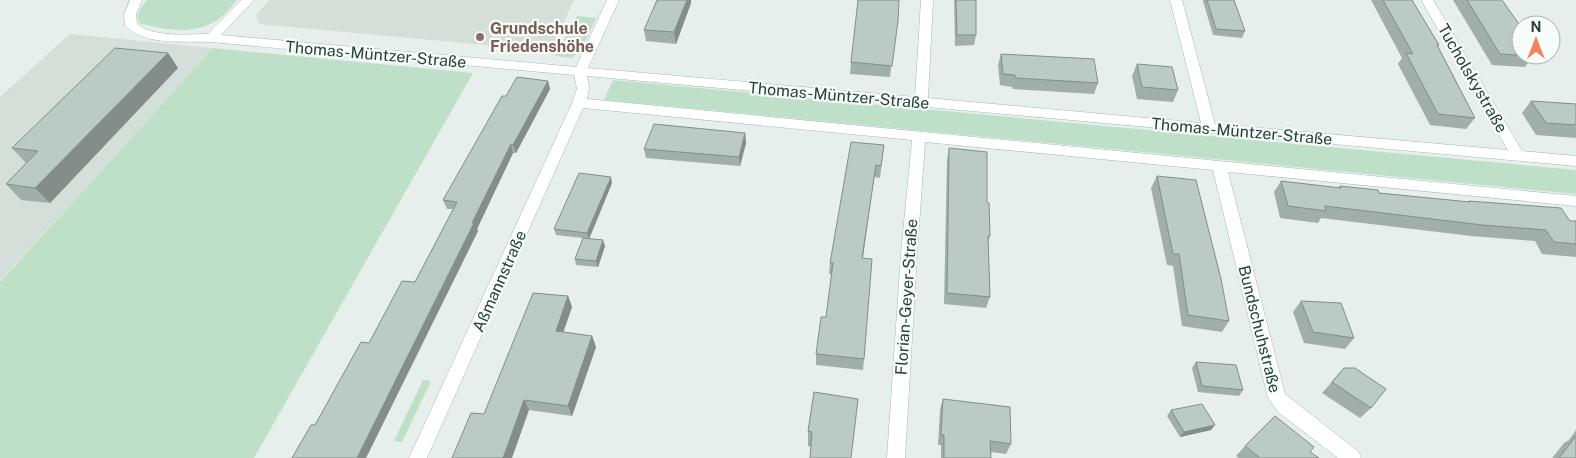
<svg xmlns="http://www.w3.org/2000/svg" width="1576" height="458" viewBox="0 0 1576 458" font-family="'Public Sans',sans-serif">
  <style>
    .built { fill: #d4dfda }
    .green { fill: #bfe0c8 }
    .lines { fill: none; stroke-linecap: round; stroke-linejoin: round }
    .street-casing { stroke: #a8b8b2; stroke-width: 1 }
    .street { fill: #fff; fill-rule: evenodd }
    .wall { fill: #a1aea9 }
    .shaded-wall { fill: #838d89 }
    .building { fill: #bbcac4; stroke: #838d89 }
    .education-dot { fill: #8d6e63; stroke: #f7fbf9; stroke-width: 2 }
    .labels { text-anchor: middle; stroke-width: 4.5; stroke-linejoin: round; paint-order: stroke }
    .education-label { font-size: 16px; font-weight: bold; fill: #785e54; stroke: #f7fbf9; text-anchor: start }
    .street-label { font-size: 16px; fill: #24423a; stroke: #f7fbf9 }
  </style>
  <rect width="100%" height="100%" fill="#e6efeb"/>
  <g class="built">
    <polygon points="269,0 574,0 550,51 259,24 256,15"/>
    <polygon points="70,34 213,48 0,281 0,97"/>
  </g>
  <g class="green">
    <path d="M147 0H237C229 10 220 20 208 25 188 34 159 29 139 23 136 13 140 8 147 0Z"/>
    <polygon points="577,16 596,18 583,47 572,58 555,56"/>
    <polygon points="213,48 473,73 254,458 0,458 0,282"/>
    <polygon points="613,80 1576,170 1576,194 604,100"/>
    <polygon points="423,380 431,381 402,442 394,441"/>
  </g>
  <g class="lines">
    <defs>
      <path id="street" d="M130 0H142L136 14 137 24C156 38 185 34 208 34L241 0H254L221 35 576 67 607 0H619L588 68 915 97 921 0H933L928 98 1201 123 1170 0H1182L1215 124 1508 150 1421 0H1433L1522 151 1576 156V166L587 76 589 88 587 99 1576 196V206L1228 172 1285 394 1359 452 1361 458H1338L1278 412 1268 398 1213 170 925 142 917 254 905 458H887L901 254 912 140 583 108 427 458H409L572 103 577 88 574 75 211 42C187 41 141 46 125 25L124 14Z"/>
    </defs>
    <use href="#street" class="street-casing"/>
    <use href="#street" class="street"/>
  </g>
  <g class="wall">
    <polygon points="899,0 890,77 850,74 851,62"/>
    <polygon points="954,0 976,0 976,35 974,45 955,46"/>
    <polygon points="1203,0 1234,0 1245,31 1242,38 1213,35 1203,1"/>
    <polygon points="1371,0 1412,0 1439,45 1438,46 1475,118 1466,129 1430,125 1398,64 1402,58"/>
    <polygon points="1453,0 1502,0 1521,27 1521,34 1519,36 1533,56 1525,67 1492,65"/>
    <polygon points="691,3 676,44 646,41 644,30"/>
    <polygon points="168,53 178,68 50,203 21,200 6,184 26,163 12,148"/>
    <polygon points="1001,54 1098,83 1094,94 1013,89 1012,87 1000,85 998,65"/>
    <polygon points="1137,64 1178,90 1173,102 1137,99 1132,76"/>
    <polygon points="548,81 550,89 516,153 513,153 477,229 478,231 366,458 292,458 369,343 415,282 453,209 447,209 443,200 506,96"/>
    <polygon points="1531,101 1576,104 1576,138 1536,135 1522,113"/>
    <polygon points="745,133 746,143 740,166 646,158 644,149"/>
    <polygon points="884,145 880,178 874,177 863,258 864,359 863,370 816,365 816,354 826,317 832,274 829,274 830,263"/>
    <polygon points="949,148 987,202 990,236 988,244 990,297 986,308 944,304 947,160"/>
    <polygon points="1157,176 1229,321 1222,332 1182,326 1173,266 1167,265 1151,188"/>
    <polygon points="1281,181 1338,188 1340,186 1379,193 1467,202 1469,201 1570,221 1576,221 1576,257 1542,254 1535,241 1471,236 1321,218 1318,223 1280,218 1274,192"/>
    <polygon points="612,183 589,239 605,246 598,267 576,265 575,259 583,238 556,235 554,229"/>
    <polygon points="568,296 572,307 563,332 592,336 596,347 572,416 529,410 484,414"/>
    <polygon points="1301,301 1354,338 1345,349 1304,343 1293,312"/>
    <polygon points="1196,362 1243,390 1239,396 1198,392 1192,368"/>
    <polygon points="1344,368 1371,408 1360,418 1322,393"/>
    <polygon points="814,392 851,458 808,446 808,431"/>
    <polygon points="943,399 1011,444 1006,454 991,452 991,458 941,458 941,445 938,445 940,409"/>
    <polygon points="1171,410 1211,430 1180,437 1167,416"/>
    <polygon points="1576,430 1576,458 1552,458 1564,443 1569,440"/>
    <polygon points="1245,446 1319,458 1239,458 1236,456"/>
  </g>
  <g class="shaded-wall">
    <polygon points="687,0 691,0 691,3 676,44 674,32"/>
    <polygon points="168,53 178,68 50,203 35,188"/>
    <polygon points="548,81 550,89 516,153 513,145"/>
    <polygon points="745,133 746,143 740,166 739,157"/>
    <polygon points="511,144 513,153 477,229 478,231 366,458 357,458"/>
    <polygon points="876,165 874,177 861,269 862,258"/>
    <polygon points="611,177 612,183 589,239 587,233"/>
    <polygon points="603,240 605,246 598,267 596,261"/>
    <polygon points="568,296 572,307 560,342 556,331"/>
    <polygon points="592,336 596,347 572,416 568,406"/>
    <polygon points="524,400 529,410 512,458 503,458"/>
    <polygon points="1215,425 1211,430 1180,437 1184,432"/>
  </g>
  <g class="building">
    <polygon points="657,0 687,0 674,32 644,30"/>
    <polygon points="858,0 899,0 898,21 892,66 851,62"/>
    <polygon points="956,0 976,0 976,35 957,35"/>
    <polygon points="1207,0 1234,0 1245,31 1216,29"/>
    <polygon points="1383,0 1412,0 1439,45 1437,45 1475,118 1438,114 1406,53 1413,54"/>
    <polygon points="1467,0 1502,0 1521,27 1521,31 1515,30 1521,39 1521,55 1533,55 1533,56 1500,54"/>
    <polygon points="115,48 168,53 35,188 6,184 38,151 12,148"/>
    <polygon points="1001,54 1094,59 1098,83 1016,78 1015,75 1003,74"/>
    <polygon points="1137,64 1172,67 1178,90 1142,87"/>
    <polygon points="517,77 548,81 513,145 511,144 472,223 474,223 357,458 292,458 311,425 315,425 361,342 369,343 402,281 415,282 457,202 443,200 502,96 506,96"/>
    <polygon points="1531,101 1576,104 1576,125 1546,123"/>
    <polygon points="654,124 745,133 739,157 644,149"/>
    <polygon points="851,142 884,145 881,166 876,165 862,258 872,259 864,359 816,354 821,317 826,317 833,263 830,263"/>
    <polygon points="949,148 987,152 987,202 989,203 990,236 988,236 990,297 947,293"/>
    <polygon points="579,173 611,177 587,233 554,229"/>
    <polygon points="1157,176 1196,180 1221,279 1229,321 1188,315 1179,254 1173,254"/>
    <polygon points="1281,181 1341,188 1340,186 1378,190 1379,193 1470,202 1469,201 1561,208 1570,221 1576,221 1576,244 1554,242 1546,230 1482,225 1325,206 1326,211 1288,206"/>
    <polygon points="583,238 603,240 596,261 575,259"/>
    <polygon points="533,293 568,296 556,331 592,336 568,406 524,400 503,458 452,458 471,413 484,414"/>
    <polygon points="1301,301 1341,303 1354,338 1313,332"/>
    <polygon points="1196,362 1236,365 1243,390 1202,386"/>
    <polygon points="1344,368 1355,368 1386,389 1371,408 1332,382"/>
    <polygon points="814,392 858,399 851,458 810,458 812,432 808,431"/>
    <polygon points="943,399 1010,407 1011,444 990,441 991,458 944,458 944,435 941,435"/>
    <polygon points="1202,404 1215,425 1184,432 1171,410"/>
    <polygon points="1275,416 1314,447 1310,452 1319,458 1260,458 1245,446"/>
    <polygon points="1576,436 1576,458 1559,458"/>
  </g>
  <circle class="education-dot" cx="480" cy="37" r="5"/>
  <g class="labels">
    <g class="education-label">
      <text x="490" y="34">Grundschule<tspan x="490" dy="18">Friedenshöhe</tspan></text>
    </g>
    <g class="street-label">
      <text transform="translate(376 54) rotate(5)" y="6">Thomas-Müntzer-Straße</text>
      <text transform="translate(1473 78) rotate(60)" y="6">Tucholskystraße</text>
      <text transform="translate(839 95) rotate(5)" y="6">Thomas-Müntzer-Straße</text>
      <text transform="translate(1242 131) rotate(5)" y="6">Thomas-Müntzer-Straße</text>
      <text transform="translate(499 281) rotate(-66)" y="6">Aßmannstraße</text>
      <text transform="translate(906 297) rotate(-86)" y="6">Florian-Geyer-Straße</text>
      <text transform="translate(1260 329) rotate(76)" y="6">Bundschuhstraße</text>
    </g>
  </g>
  <g transform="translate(1536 40)"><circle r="24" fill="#f7fbf9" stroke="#a3b1ad"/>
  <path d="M0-4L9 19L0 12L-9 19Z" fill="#f4845f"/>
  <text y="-8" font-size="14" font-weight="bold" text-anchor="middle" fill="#24423a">N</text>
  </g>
</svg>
